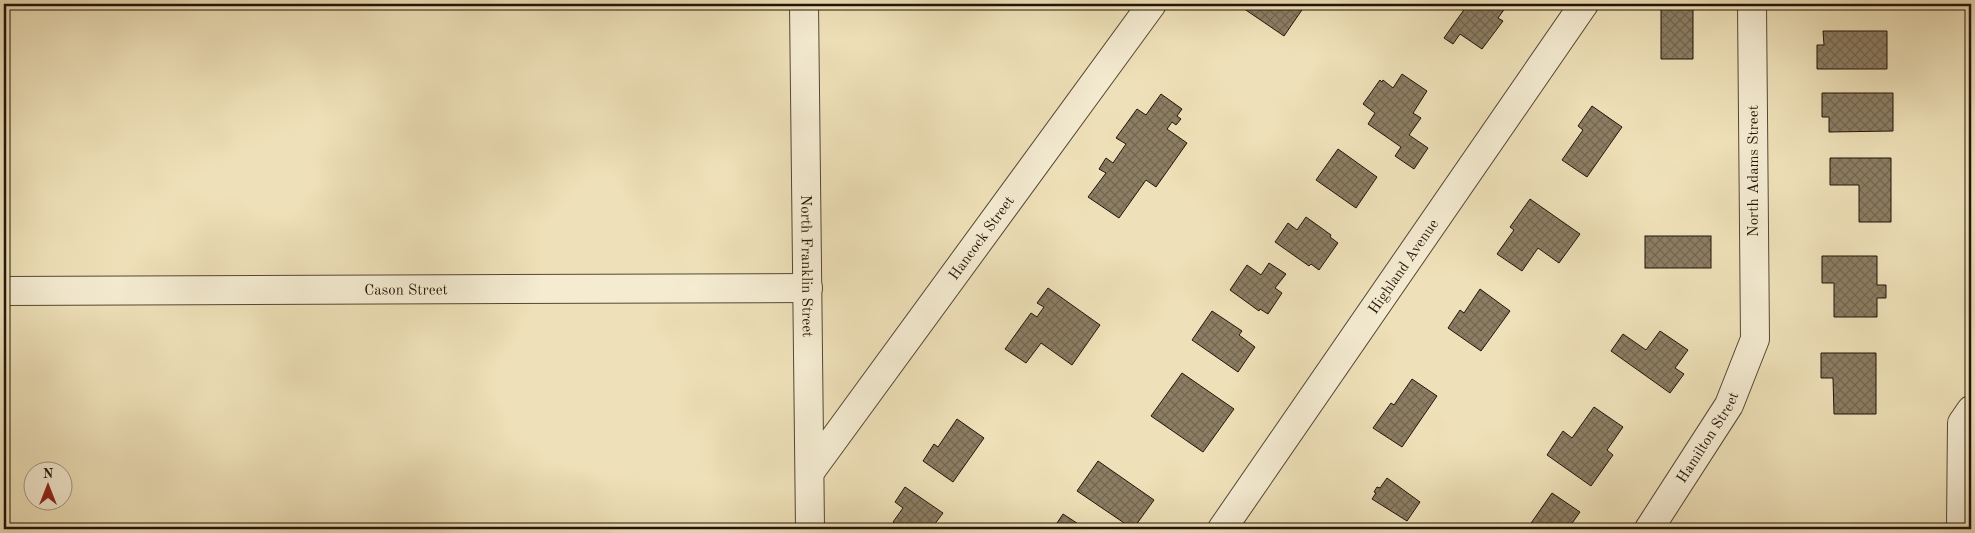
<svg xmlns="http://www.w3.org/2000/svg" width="1975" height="533" viewBox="0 0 1975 533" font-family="'Old Standard TT',serif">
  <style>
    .building { fill: url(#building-cross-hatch); stroke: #221408 }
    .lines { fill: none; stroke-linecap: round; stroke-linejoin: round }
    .minor-casing { stroke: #554734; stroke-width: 30 }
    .minor { stroke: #f4ebd1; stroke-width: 28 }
    .labels { text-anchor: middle; stroke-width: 5; stroke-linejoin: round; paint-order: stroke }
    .street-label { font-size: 15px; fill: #221408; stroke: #f4ebd1 }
  </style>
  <defs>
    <pattern id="building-cross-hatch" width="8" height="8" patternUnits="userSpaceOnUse" patternTransform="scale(1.25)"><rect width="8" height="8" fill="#8c7e64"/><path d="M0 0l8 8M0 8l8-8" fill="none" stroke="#726650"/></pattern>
  </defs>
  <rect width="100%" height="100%" fill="#eee0b8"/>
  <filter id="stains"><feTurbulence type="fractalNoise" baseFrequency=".004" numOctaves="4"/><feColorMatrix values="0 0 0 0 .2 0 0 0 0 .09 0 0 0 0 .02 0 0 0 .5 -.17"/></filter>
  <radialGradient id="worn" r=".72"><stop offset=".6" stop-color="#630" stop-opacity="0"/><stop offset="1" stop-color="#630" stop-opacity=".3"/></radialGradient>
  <g class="building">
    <polygon points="1237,4 1306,4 1284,36"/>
    <polygon points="1468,4 1508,4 1498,18 1503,21 1482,49 1460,34 1453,44 1444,38"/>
    <polygon points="1658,4 1693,4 1693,59 1661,59 1661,5"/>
    <rect x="1815" y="4" width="70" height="1"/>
    <polygon points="1971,23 1971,58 1966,24"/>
    <polygon points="1823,31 1887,31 1887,69 1817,69 1817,45 1824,45"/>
    <polygon points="1402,74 1427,91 1413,113 1421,118 1409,135 1428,148 1414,169 1395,156 1401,147 1368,124 1375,113 1363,104 1380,80 1382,82 1383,80 1393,88"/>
    <polygon points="1822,93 1893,93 1893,131 1829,132 1829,117 1822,117"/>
    <polygon points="1161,94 1182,109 1177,116 1181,119 1176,125 1172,122 1167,129 1187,143 1156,187 1146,180 1119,218 1088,197 1106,173 1099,169 1106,158 1113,163 1126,144 1116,138 1137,109 1146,115"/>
    <polygon points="1592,106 1622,127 1587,177 1562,160 1583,130 1578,126"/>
    <polygon points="1338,149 1377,177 1356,208 1316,180"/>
    <polygon points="1830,158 1891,158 1891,222 1859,222 1859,185 1830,185"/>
    <polygon points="1530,199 1580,234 1559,263 1538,248 1522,271 1497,254 1514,230 1510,227"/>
    <polygon points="1306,217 1331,235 1330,237 1338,243 1319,270 1311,264 1309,266 1275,242 1288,223 1297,230"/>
    <rect x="1645" y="236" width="66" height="32"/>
    <polygon points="1822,256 1877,256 1877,285 1886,285 1886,298 1877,298 1877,317 1834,317 1834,283 1822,283"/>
    <polygon points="1269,263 1286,274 1275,288 1282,293 1268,314 1260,309 1259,311 1230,290 1247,265 1261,275"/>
    <polygon points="1048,288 1100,325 1072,365 1041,343 1026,363 1005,349 1031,313 1037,317 1044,307 1037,303"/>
    <polygon points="1480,289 1510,311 1481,351 1448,328 1460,310 1464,313"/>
    <polygon points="1212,311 1242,331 1239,335 1255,347 1238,372 1192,340"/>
    <polygon points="1660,331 1688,350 1675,368 1684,374 1670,393 1611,351 1623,334 1646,350"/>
    <polygon points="1821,353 1876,353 1876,414 1834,414 1833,378 1821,378"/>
    <polygon points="1182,373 1234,409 1203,452 1151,416"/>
    <polygon points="1412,379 1437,396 1402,447 1373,428 1391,403 1394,405"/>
    <polygon points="1594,407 1623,427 1607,450 1613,455 1591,486 1547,455 1563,431 1572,438"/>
    <polygon points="957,419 984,438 953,482 923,461 934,444 938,447"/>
    <polygon points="1098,461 1154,500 1133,529 1077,491"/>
    <polygon points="1387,478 1420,502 1407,521 1372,499 1376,493 1374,492 1377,487 1380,488"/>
    <polygon points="905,487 943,513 931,529 903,529 893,522 903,508 895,502"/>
    <polygon points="1552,493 1580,512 1568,529 1527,529"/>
    <polygon points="1063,514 1086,529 1053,529"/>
    <polygon points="1314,523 1323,529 1309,529"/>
  </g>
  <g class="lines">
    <defs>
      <g id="minor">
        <path id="s1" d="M804 4 810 529"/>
        <path id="s2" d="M4 291 808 288"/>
        <path id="s3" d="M810 472 1152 4"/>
        <path id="s4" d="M1222 529 1584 4"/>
        <path id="s5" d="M1649 529 1729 405 1755 339 1752 4"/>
        <polyline points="1961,529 1962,423 1971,410"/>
      </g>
    </defs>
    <use href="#minor" class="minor-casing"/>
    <use href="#minor" class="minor"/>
  </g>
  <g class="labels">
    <g class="street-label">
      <text transform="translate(1753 171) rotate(-90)" y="5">North Adams Street</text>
      <text dy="5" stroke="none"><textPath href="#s3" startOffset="290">Hancock Street</textPath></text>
      <text dy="5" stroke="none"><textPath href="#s1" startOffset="262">North Franklin Street</textPath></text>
      <text dy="5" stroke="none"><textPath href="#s4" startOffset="319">Highland Avenue</textPath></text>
      <text dy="5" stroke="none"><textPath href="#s2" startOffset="402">Cason Street</textPath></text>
      <text dy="5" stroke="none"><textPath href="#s5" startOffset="109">Hamilton Street</textPath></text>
    </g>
  </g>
  <rect width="1975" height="533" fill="none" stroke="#eee0b8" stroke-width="20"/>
  <rect x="5" y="5" width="1965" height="523" fill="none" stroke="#221408" stroke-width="2.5"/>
  <rect x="10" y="10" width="1955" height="513" fill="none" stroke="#221408"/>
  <g transform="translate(48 486)"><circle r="24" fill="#f4ebd1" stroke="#a09581"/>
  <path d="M0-4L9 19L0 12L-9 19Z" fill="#8f2418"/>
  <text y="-8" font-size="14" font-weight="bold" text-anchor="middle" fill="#221408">N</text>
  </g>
  <rect width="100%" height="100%" filter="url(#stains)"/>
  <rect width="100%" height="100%" fill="url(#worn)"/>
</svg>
